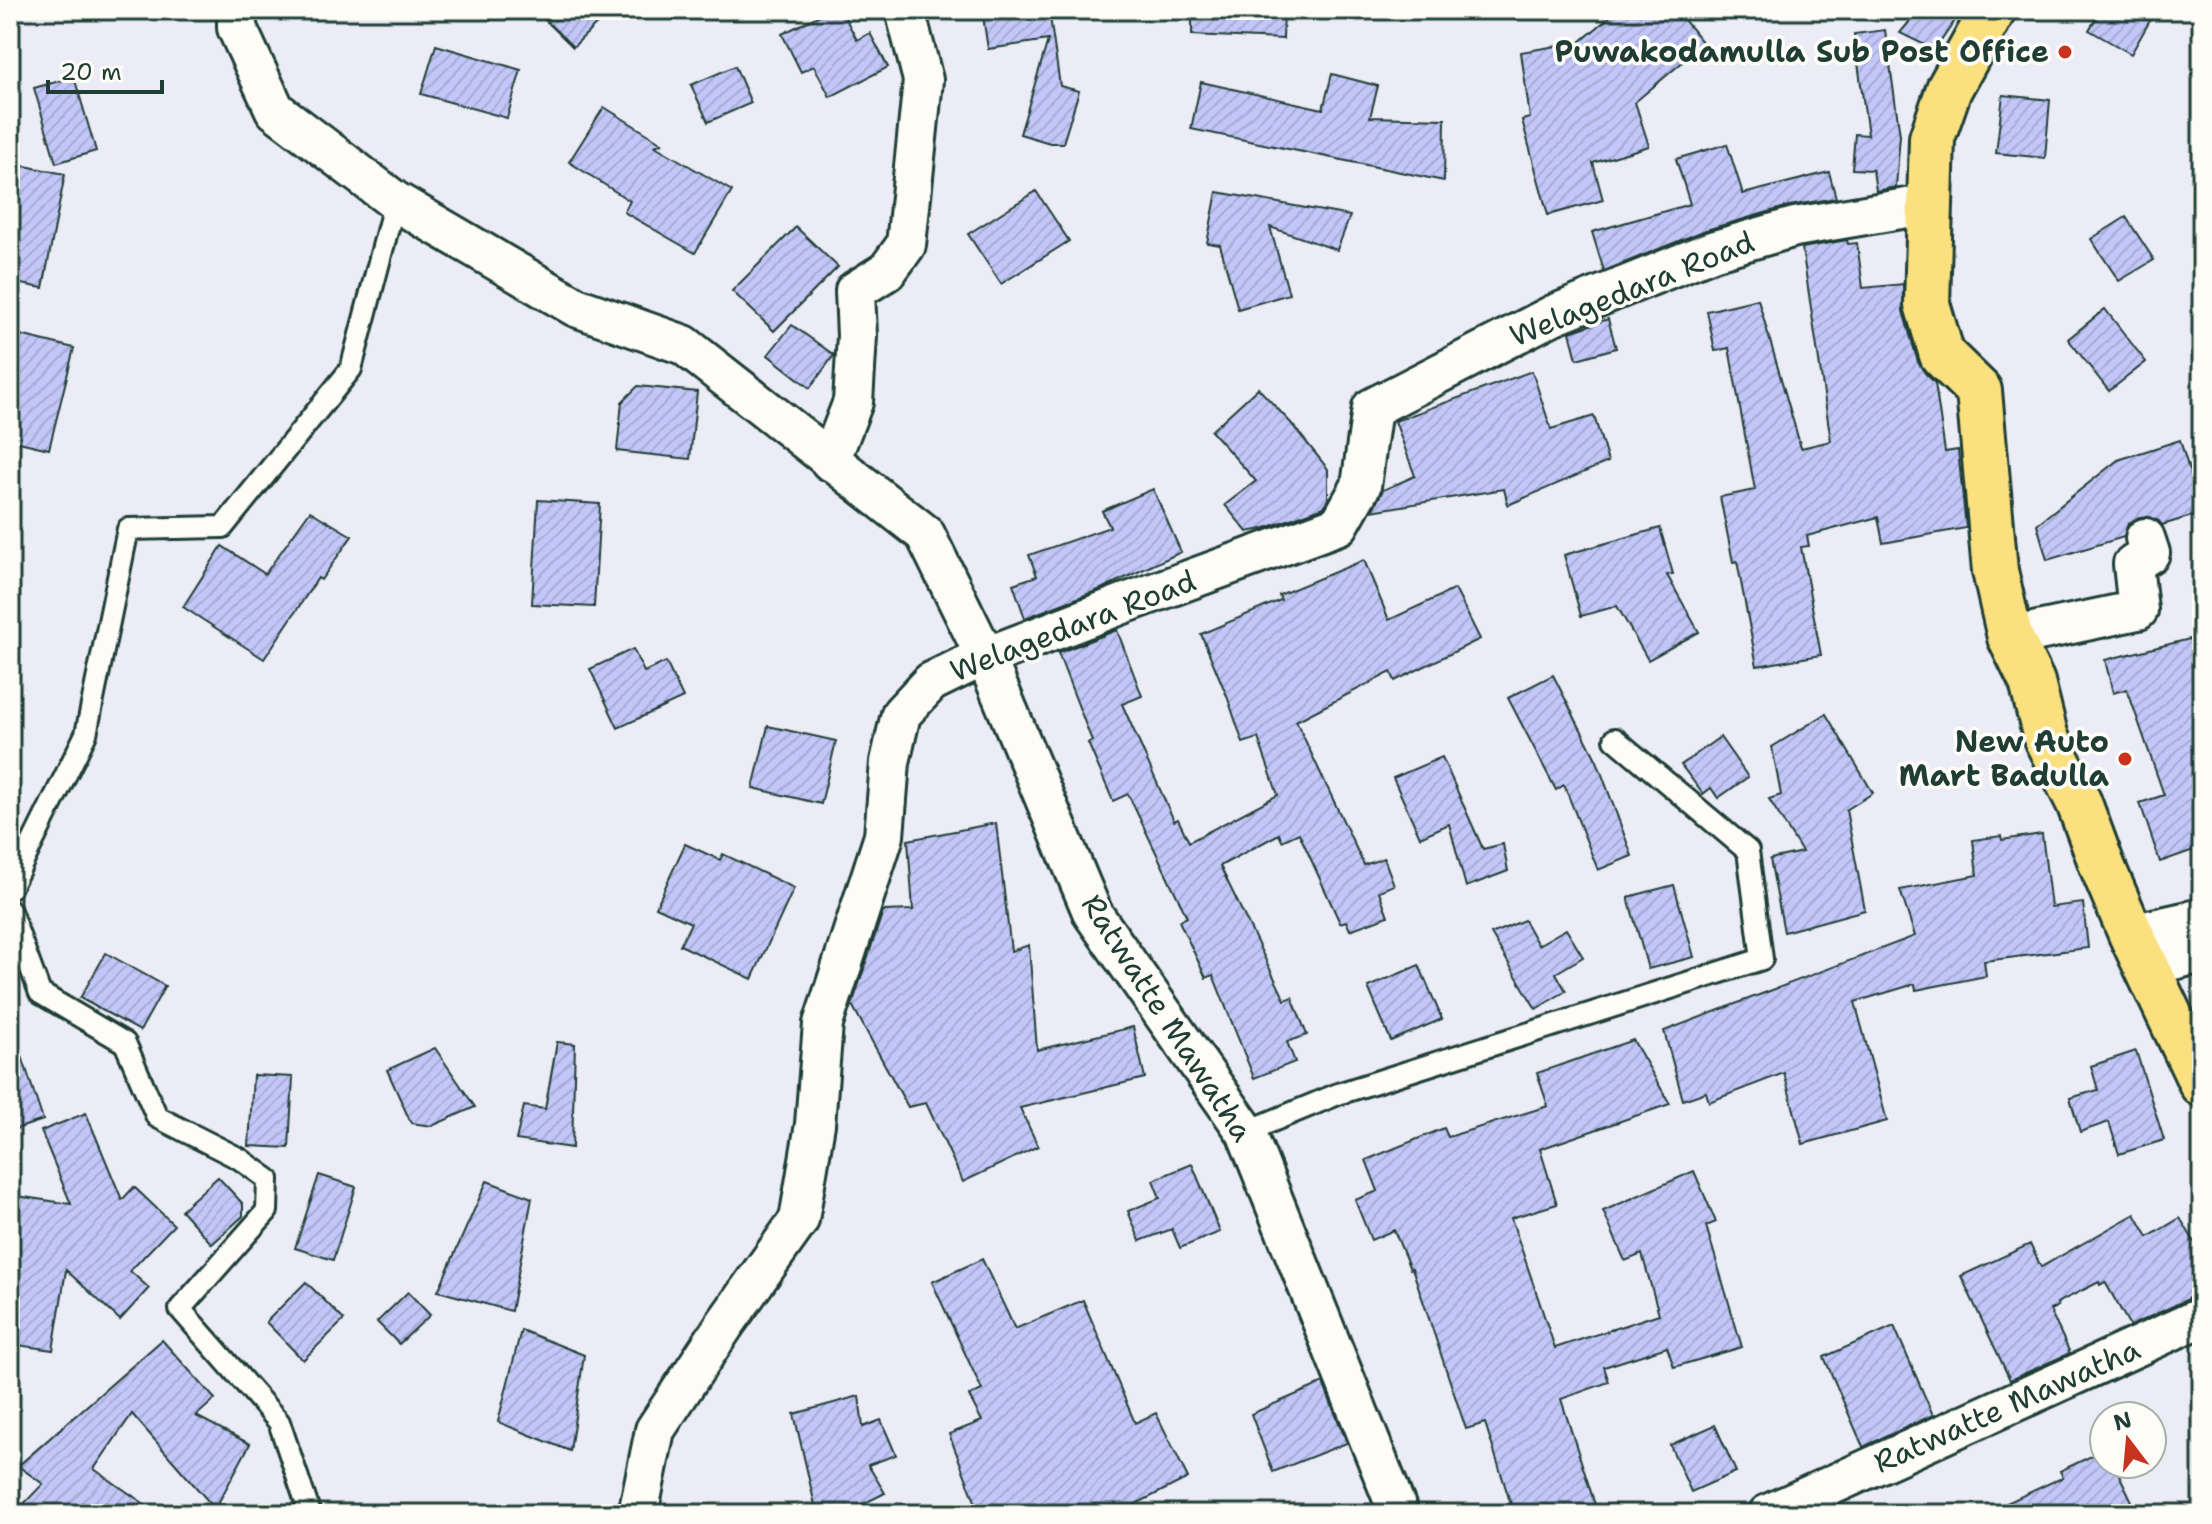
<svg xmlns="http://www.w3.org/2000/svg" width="2212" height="1524" viewBox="0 0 2212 1524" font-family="'Shantell Sans',sans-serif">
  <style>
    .building { fill: url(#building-hatch); stroke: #1f3d34; stroke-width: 2 }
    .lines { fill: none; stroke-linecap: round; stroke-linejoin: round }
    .service-casing { stroke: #1f3d34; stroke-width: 26 }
    .minor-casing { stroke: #1f3d34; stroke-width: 44 }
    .primary-casing { stroke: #1f3d34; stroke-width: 50 }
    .service { stroke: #fdfcf7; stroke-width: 20 }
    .minor { stroke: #fdfcf7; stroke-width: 38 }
    .primary { stroke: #fbe080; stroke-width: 44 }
    .poi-dot { fill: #c8321e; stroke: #fdfcf7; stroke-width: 3 }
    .labels { text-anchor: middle; stroke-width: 7; stroke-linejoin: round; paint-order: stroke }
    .poi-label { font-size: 30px; font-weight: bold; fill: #1f3d34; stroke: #fdfcf7; text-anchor: end }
    .street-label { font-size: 30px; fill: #1f3d34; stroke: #fdfcf7 }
  </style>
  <defs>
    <pattern id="building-hatch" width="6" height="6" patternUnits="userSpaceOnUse" patternTransform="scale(2)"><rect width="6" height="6" fill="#c3c6f8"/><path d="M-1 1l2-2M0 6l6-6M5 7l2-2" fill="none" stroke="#a7abd5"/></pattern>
  </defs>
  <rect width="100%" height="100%" fill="#ececf7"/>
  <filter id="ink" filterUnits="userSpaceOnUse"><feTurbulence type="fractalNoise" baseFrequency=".0125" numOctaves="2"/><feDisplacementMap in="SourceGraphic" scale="16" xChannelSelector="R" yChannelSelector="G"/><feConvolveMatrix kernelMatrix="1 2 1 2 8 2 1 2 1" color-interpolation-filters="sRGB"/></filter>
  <g filter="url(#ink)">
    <g class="building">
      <polygon points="535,10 611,10 573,47"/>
      <polygon points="830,10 841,10 857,40 870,33 888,67 830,97 814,66 801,72 782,34"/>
      <polygon points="982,10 1049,10 1060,86 1079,91 1063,143 1050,143 1020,134 1048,40 988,49"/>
      <polygon points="1192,10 1284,10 1283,39 1192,35"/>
      <polygon points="1618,10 1676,10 1704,44 1635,102 1649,146 1593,163 1603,200 1548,215 1522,120 1530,118 1521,52 1580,42"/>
      <polygon points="1919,10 1962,10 1935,50 1900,33"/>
      <polygon points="2101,10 2156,10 2131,54 2089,30"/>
      <polygon points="1885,30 1900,135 1896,187 1876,191 1873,170 1852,169 1855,134 1868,135 1854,34"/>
      <polygon points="436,45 521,70 507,118 421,94"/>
      <polygon points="735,66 751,103 708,122 691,85"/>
      <polygon points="1332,74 1378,86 1370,117 1445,119 1444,181 1191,129 1201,82 1323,109"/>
      <polygon points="74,77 96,151 56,163 34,88"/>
      <polygon points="2003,95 2050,100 2045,158 1996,153"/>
      <polygon points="604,107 662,143 655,146 732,191 695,253 624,212 630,201 569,162"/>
      <polygon points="1727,144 1743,194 1829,172 1836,198 1789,206 1706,230 1604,271 1592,232 1690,204 1676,159"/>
      <polygon points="10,163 65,174 43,288 10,282"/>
      <polygon points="1036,191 1069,241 1001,284 968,234"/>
      <polygon points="1217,192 1262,200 1350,216 1337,250 1270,227 1289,294 1238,309 1220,245 1207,243"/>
      <polygon points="2126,217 2154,260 2119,281 2091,239"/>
      <polygon points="796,227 838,267 774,331 732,291"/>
      <polygon points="1847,240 1848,244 1857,243 1863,288 1903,284 1903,311 1918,362 1925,373 1935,383 1945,452 1958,450 1966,528 1883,543 1878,517 1807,536 1809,546 1801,547 1821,655 1757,666 1737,561 1733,562 1720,497 1755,490 1729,348 1715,351 1707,311 1758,299 1801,448 1831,441 1802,248"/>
      <polygon points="2105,309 2146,362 2109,391 2068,339"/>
      <polygon points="1608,319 1616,348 1577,359 1570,332"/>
      <polygon points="792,325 834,355 810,388 768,355"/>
      <polygon points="16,334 74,348 49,449 10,440 10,360"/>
      <polygon points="1532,371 1551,429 1594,416 1608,462 1508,505 1504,489 1372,511 1383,490 1415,476 1395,421"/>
      <polygon points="638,386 697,392 690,459 617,451 622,402"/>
      <polygon points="1258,388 1291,423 1328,469 1328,499 1324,507 1263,529 1247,532 1225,505 1256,481 1211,431"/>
      <polygon points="2180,440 2202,513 2162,525 2159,521 2150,517 2139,517 2128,524 2124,537 2047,560 2037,524 2118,460"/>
      <polygon points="1153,489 1181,552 1101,589 1025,618 1013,584 1037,576 1029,555 1110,527 1102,511"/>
      <polygon points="538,500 600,504 594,607 532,604"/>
      <polygon points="310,511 352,536 321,580 318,578 264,659 183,607 222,546 265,574"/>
      <polygon points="1660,528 1673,574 1667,575 1699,632 1648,660 1617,606 1581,616 1564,555"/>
      <polygon points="1364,560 1389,620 1455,589 1480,639 1395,681 1391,672 1296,721 1364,865 1384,858 1394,885 1379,891 1388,916 1350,930 1346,921 1340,923 1299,833 1282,841 1279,834 1220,866 1285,1000 1292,997 1307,1035 1287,1042 1295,1062 1254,1078 1213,975 1206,978 1179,921 1187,917 1128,794 1113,801 1088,743 1092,741 1058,653 1117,630 1142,696 1122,704 1174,821 1178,819 1189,842 1278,795 1258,738 1243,743 1227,696 1201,634 1281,600 1279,595"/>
      <polygon points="2202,636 2202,847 2160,862 2140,803 2164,795 2127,689 2113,693 2105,660"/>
      <polygon points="633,649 644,672 666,662 683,698 618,728 590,669"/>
      <polygon points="1553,675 1597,761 1632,856 1598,870 1564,785 1556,790 1508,698"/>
      <polygon points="1826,714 1873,793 1846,810 1865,910 1784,932 1770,859 1802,852 1769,799 1781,795 1772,747"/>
      <polygon points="768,726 836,741 821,804 753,788"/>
      <polygon points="1720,737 1748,777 1718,798 1711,788 1703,794 1681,765"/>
      <polygon points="1442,757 1483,849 1503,844 1508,871 1466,887 1449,824 1420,837 1393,778"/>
      <polygon points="996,823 1011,951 1029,945 1037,1050 1133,1027 1145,1078 1020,1108 1038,1146 963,1182 926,1103 908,1107 852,1005 883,911 913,910 908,840"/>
      <polygon points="2042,834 2051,907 2083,903 2088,948 1984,961 1986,976 1916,990 1915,984 1855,1002 1887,1121 1803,1144 1784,1073 1709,1102 1706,1092 1683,1100 1664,1031 1915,936 1900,890 1977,875 1973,840 2001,836 2002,840"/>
      <polygon points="685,844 720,860 723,854 794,888 752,979 680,945 691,923 656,907"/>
      <polygon points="1674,885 1694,957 1648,969 1628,897"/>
      <polygon points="1524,920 1538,945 1566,929 1583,957 1556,973 1566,991 1536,1009 1491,934"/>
      <polygon points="106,953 165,986 140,1031 80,998"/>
      <polygon points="1419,965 1442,1019 1391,1041 1368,987"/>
      <polygon points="16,1038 43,1120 10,1131 10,1039"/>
      <polygon points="1633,1040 1670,1104 1540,1149 1557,1204 1511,1218 1555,1348 1659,1314 1642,1254 1625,1261 1603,1211 1694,1171 1716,1222 1706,1226 1742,1347 1674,1367 1667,1347 1604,1367 1609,1382 1561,1399 1598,1514 1514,1514 1485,1423 1466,1429 1412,1268 1410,1269 1394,1230 1371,1240 1355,1200 1378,1191 1366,1160 1444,1128 1448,1137 1548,1106 1537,1073"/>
      <polygon points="557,1042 575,1044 572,1148 516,1140 524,1106 545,1109"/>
      <polygon points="435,1048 475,1107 432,1126 411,1123 387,1070"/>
      <polygon points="2136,1051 2164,1140 2119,1154 2109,1122 2080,1132 2070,1098 2098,1090 2091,1066"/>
      <polygon points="253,1075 293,1077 289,1148 249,1146"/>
      <polygon points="86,1113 122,1200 134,1187 174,1225 130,1271 149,1288 120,1320 66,1270 53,1350 10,1344 10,1195 71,1204 41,1131"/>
      <polygon points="1192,1164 1220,1232 1180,1248 1172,1229 1140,1241 1128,1211 1160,1198 1153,1180"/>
      <polygon points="319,1175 356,1187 333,1260 295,1248"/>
      <polygon points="218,1177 243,1204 243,1216 212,1244 181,1210"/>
      <polygon points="487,1181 532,1198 511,1311 438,1291"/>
      <polygon points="2135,1214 2148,1237 2180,1218 2202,1254 2202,1289 2184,1301 2130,1326 2105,1282 2100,1285 2099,1282 2057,1303 2058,1306 2050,1310 2070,1353 2010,1380 1961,1276 2030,1244 2041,1267"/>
      <polygon points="982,1259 1015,1329 1083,1300 1135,1423 1156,1413 1188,1478 1116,1514 980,1514 949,1434 982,1421 969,1396 982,1390 932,1282"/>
      <polygon points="306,1282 344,1320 303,1360 266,1322"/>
      <polygon points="408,1292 430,1315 399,1344 377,1322"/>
      <polygon points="1894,1326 1933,1415 1863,1447 1824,1357"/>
      <polygon points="521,1330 584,1355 570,1451 498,1422"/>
      <polygon points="162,1340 215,1399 196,1416 250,1444 215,1509 132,1414 94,1469 159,1514 14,1514 43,1484 18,1466"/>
      <polygon points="1323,1383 1347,1443 1273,1472 1251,1414"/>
      <polygon points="859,1396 863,1427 881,1420 896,1455 868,1465 885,1493 843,1514 817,1514 794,1414"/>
      <polygon points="1715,1425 1736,1472 1691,1492 1670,1445"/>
      <polygon points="2104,1450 2104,1464 2114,1464 2138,1514 1983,1514 2063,1477 2060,1471"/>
    </g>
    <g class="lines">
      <defs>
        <g id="service">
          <polyline points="10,888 86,734 128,529 223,527 351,369 395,201"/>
          <polyline points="10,911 40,993 125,1043 157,1117 240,1159 268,1179 267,1211 180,1309 279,1422 310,1514"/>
          <polyline points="1246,1132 1338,1094 1762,959 1748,851 1615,739"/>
        </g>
        <g id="minor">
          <polyline points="237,10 237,28 275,110 395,201 576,307 684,345 925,534 986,658 1093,914 1246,1132 1399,1514"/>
          <polyline points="830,461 853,402 857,336 855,291 887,271 906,245 923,80 905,10"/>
          <polyline points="2010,637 2138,610 2133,564 2150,553 2145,538"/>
          <polyline points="2131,934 2202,918"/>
          <polyline points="2148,966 2202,953"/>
          <polyline points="638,1514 655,1430 725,1324 799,1220 815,1124 823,1024 884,836 890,762 901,714 931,682 970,663 1123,604 1339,525 1361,486 1372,408 1553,315 1712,251 1795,227 1930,204"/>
          <polyline points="1768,1514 2202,1317"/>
        </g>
        <polyline id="primary" points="1993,10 1949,89 1932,138 1927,304 1942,355 1979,391 1995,571 2010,637 2032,682 2046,738 2079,803 2103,868 2131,934 2202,1084"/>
      </defs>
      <use href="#service" class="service-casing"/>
      <use href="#minor" class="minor-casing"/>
      <use href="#primary" class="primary-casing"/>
      <use href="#service" class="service"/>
      <use href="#minor" class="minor"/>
      <use href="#primary" class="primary"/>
    </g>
  </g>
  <g class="poi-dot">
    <circle cx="2065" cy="52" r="8"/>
    <circle cx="2125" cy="759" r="8"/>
  </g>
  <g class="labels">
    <g class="poi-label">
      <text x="2049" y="62">Puwakodamulla Sub Post Office</text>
      <text x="2109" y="752">New Auto<tspan x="2109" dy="34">Mart Badulla</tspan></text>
    </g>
    <g class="street-label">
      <text transform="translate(1632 289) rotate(-22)" y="10">Welagedara Road</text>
      <text transform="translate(1073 626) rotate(-21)" y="10">Welagedara Road</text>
      <text transform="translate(1167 1018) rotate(57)" y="10">Ratwatte Mawatha</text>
      <text transform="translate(2007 1406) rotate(-24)" y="10">Ratwatte Mawatha</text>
    </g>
  </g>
  <rect width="2212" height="1524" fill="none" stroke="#fdfcf7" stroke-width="40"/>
  <rect x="20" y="20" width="2172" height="1484" fill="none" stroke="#1f3d34" stroke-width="3" filter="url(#ink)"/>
  <g transform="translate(2128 1440) rotate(344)"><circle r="38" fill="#fdfcf7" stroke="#a4b0a9" stroke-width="2"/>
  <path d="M0-6L14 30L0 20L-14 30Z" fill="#c8321e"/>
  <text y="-12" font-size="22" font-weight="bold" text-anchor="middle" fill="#1f3d34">N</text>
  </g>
  <path d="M48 80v12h114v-12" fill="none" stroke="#1f3d34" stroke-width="4"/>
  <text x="60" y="80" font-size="24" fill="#1f3d34" stroke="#fdfcf7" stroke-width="6" paint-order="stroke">20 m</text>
</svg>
